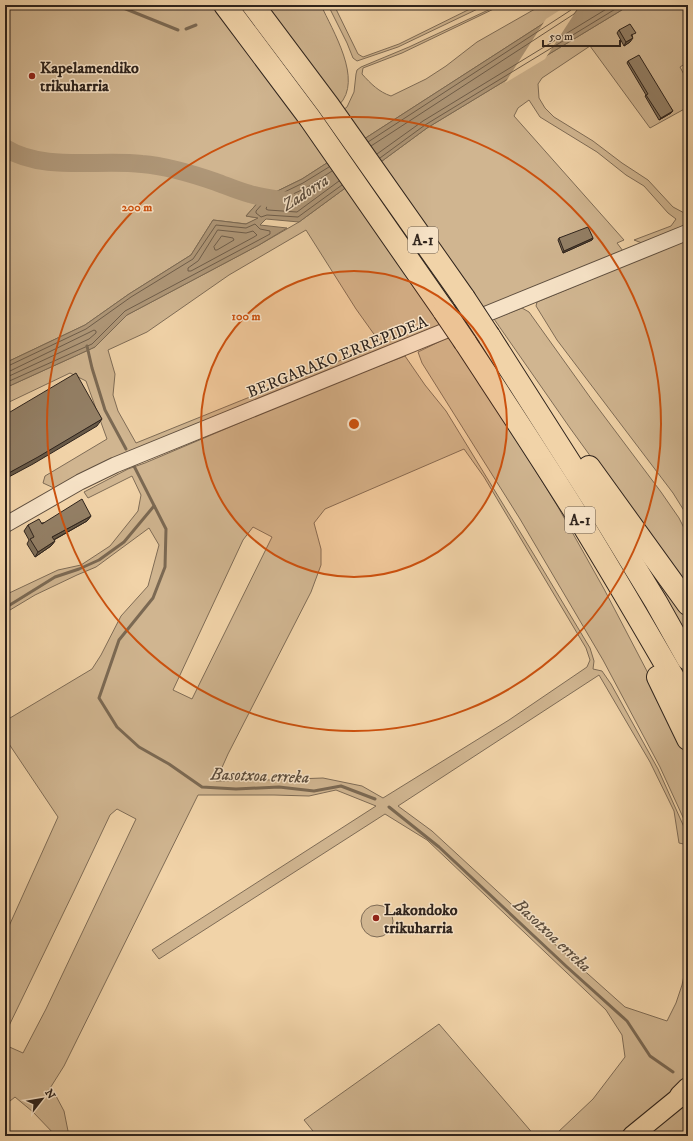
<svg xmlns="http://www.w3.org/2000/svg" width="693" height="1141" viewBox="0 0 693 1141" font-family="'IM FELL DW Pica',serif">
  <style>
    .green { fill: #d0b590; stroke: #7f6c56; fill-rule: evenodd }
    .water { fill: #af9778; stroke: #7b6953 }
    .pier { fill: #f1d3a8 }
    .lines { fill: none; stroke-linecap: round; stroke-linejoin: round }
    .shore { stroke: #6e5d4a; stroke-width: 1 }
    .stream { stroke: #7b6953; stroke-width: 3 }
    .river { stroke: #af9778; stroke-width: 18 }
    .minor-casing { stroke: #5f4f3f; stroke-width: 17 }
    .major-casing { stroke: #2e231c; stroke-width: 21 }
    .highway-casing { stroke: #2e231c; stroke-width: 24 }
    .minor { stroke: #f6e2c6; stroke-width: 15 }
    .major { stroke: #f1d3a8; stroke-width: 19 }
    .highway { stroke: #f1d3a8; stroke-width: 22 }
    .highway-bridge-casing { stroke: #2e231c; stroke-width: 24; stroke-linecap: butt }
    .highway-bridge { stroke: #f1d3a8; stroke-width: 22 }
    .wall { fill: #7e6d57; stroke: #2e231c }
    .shaded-wall { fill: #675947; stroke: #2e231c }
    .building { fill: #937f65; stroke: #2e231c }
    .ring { fill: none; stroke: #cc510e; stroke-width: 2 }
    .poi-dot { fill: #8f2418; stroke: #f6e2c6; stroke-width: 1.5 }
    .labels { text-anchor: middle; stroke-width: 3; stroke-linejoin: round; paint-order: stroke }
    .shield { fill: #f6e2c6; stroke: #6a5c4f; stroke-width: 1 }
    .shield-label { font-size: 15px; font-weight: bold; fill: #2e231c }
    .poi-label { font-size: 16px; font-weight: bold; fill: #2e231c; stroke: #f6e2c6; text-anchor: start }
    .street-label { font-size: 16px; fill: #2e231c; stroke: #f6e2c6 }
    .water-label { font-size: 17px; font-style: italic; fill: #5b4c3c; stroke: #f6e2c6 }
    .centre { fill: #cc510e; stroke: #f6e2c6; stroke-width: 2 }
    .ring-label { font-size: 12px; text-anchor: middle; font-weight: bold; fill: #cc510e; stroke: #f6e2c6; stroke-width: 3; stroke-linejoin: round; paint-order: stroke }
  </style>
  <rect width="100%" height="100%" fill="#f1d3a8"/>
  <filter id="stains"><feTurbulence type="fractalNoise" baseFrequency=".005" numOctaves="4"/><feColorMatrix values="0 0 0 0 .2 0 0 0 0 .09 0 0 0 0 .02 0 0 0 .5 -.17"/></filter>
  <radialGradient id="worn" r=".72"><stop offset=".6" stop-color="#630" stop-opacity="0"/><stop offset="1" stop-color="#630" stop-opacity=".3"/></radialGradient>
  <g class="green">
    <path d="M5 5H213L257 61 310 136 347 107 354 92 356 74 357 70 361 67 409 47 499 5H502L402 53 363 68 362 74C371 84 379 92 391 96L426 79 446 66 477 42 542 5H572L302 179 261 199 246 216 259 218 246 224 213 220 191 255 129 294 85 325 5 363Z"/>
    <path d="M265 5H321C332 30 364 80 339 105Z"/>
    <polygon points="328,5 334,5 358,54 363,57 399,44 478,5 486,5 398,47 357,61 353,58 347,43"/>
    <path d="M630 5H688V62L680 67 688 82V107L650 128 590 46 542 78 538 84 539 98 545 108 554 117 593 141 622 163 648 180 673 207 688 215V225L642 243 634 240 671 226 676 219 668 213 644 186 626 175 597 152 540 117 529 100 518 108 514 116 624 240 617 243 623 251 484 308 390 174 375 184 398 220 396 222 376 199 442 325 138 448 56 489 43 483 45 476 107 439 86 381 70 373 5 404V388L95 347 127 315 259 245 299 222 427 128ZM306 230 356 309 381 344 136 443 118 411 113 395 115 374 108 350 147 332 229 275Z"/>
    <polygon points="688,239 688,517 673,493 557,340 536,306 537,302"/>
    <polygon points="522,308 529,312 592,400 661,492 679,518 688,536 688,591 570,428 494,319"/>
    <path d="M449 337 503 418 558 507 604 589 661 698 688 757V845L679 843 674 811 650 762 599 675 398 806 432 831 560 949 625 1007 667 1021 676 1003 682 985 688 957V1078L618 1136H558L556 1134 593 1099 625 1057 622 1035 606 1010 427 840 385 814 159 959 152 950 376 806 336 790 309 796 274 795H198L64 1066 47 1093 56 1096 64 1111 69 1136H56L33 1112 15 1097 5 1105V935L58 817 5 738V721L92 669 101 655 121 616 148 586 159 545 149 528 96 567 77 575 35 595 5 613V595L58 570 81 565 110 546 138 511 141 495 132 476 88 498 84 492 128 469 145 463 327 386 405 356 425 385 446 411 536 558 590 648 594 661 593 669 602 671 611 684 658 769 684 827 687 826 660 767 603 660 520 519 422 363 418 352ZM464 449 484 477 586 648 590 660 587 667 509 720 383 798 362 786 323 778 268 780 216 781 228 754 311 592 321 565V549L314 523 325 509ZM253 527 272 537 192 699 173 690 243 540ZM117 809 136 819 46 1009 23 1053 5 1045 6 1032 75 889 110 815Z"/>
    <polygon points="611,507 688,613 688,639"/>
    <circle cx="377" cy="921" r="16"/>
    <polygon points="439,1024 535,1136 317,1136 304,1120"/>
    <polygon points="688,1101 688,1136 645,1136"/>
  </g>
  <polygon class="water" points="572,5 630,5 427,128 299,222 266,219 260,225 287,228 259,245 127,315 95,347 5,388 5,363 85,325 129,294 191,255 213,220 246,224 258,218 246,216 261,199 302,179"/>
  <polygon class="pier" points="568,5 580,5 545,59 505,83 546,19"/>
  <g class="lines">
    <g class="shore">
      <polyline points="368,142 571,10 573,8 573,5"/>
      <polyline points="371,146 574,14 577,10 578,5"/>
      <polyline points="377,154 423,121 613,5"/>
      <polyline points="380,158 425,125 622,5"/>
      <polyline points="329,167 303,183 264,202 256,211 256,213 261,217 267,215 298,217 342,185"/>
      <polyline points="332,171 306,188 267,206 266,209 268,210 297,212 339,181"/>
      <polygon points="218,230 246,233 253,231 257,235 254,237 191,271 188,271 188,268 198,261"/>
      <polygon points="222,236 233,238 234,240 217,250 215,250 214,247"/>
      <polyline points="5,367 8,366 86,329 131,297 193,259 216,225 246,228 255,224 260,229 270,231 270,234 257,241 125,311 92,344 5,383"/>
      <polyline points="5,372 10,371 88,333 94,330 96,331 96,333 89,339 5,378"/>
    </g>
    <g class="stream">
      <polyline points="116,5 178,30"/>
      <polyline points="186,29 196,25"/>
      <polyline points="87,346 92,368 105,410 126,449"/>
      <polyline points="134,466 166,529 165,567 153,598 119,640 99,698 117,727 139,747 169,764 202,787 236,789 279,787 314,791 341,786 375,799"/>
      <polyline points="5,608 55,577 79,569 99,560 124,542 154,506"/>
      <polyline points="389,807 439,847 567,967 627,1021 650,1056 673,1072"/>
    </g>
    <path class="river" d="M5 148C44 172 98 159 142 164 166 166 193 174 216 182 227 186 238 191 250 194 263 198 276 199 289 201"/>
    <defs>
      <polyline id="minor" points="5,525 80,482 115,465 688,232"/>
      <polyline id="major" points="632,1136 681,1096"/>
      <g id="highway">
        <polyline points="225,5 309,117 444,311"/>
        <polyline points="253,5 328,105 464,298"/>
        <polyline points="489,336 598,507 656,602 688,659"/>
        <path d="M465 342C501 397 537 451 572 507 612 572 650 637 688 703"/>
        <polyline points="589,467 688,604"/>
        <polyline points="658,677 688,739"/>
        <polyline points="681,1096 688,1089"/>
      </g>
    </defs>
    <use href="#minor" class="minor-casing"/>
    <use href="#major" class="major-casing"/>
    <use href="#highway" class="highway-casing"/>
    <use href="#minor" class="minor"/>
    <use href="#major" class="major"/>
    <use href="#highway" class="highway"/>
    <defs>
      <g id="highway-bridge">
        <polyline points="464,298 489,336"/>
        <polyline points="444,311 465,342"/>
      </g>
    </defs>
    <use href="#highway-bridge" class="highway-bridge-casing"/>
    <use href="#highway-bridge" class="highway-bridge"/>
  </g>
  <g class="wall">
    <polygon points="619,30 633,36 632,37 630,42 624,46 617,33"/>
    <polygon points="628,61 673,111 671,113 659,120 645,96 646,95 627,63"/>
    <polygon points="688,63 688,73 685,67"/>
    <polygon points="559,238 593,238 592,240 563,253 558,240"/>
    <polygon points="91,516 87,521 54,540 55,541 51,546 35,557 27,544 29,540 24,531 28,525"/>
  </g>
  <g class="shaded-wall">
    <polygon points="633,38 630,42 624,46 626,42"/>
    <polygon points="673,111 671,113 659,120 661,118"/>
    <polygon points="593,238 592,240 563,253 564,251"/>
    <polygon points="102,419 97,426 33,464 5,479 5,475"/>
    <polygon points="91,516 87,521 48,543 52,537"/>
    <polygon points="55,541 51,546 35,557 38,552"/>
  </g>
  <g class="building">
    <polygon points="630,24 636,33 631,35 633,38 626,42 619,30"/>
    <polygon points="639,55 673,111 661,118 646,95 648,94 628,61"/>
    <polygon points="588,227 593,238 564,251 559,238"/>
    <polygon points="76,373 102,419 38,457 5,475 5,415"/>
    <polygon points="82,499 91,516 52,537 55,541 38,552 30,539 34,537 28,525 39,519 42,524"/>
  </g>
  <circle cx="354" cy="424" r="153" fill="#cc510e" fill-opacity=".12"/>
  <g class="ring">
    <circle cx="354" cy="424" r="153"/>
    <circle cx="354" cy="424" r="307"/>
  </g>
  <g class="poi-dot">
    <circle cx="32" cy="76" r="4"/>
    <circle cx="376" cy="918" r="4"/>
  </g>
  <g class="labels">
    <g class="shield">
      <rect x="408" y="227" width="30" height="26" rx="3"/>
      <rect x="565" y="507" width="30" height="26" rx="3"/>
    </g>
    <g class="shield-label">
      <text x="423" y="245">A-1</text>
      <text x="580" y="525">A-1</text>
    </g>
    <g class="poi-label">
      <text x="40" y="73">Kapelamendiko<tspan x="40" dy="18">trikuharria</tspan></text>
      <text x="384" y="915">Lakondoko<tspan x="384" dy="18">trikuharria</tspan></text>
    </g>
    <g class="street-label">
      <text transform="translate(337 356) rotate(-22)" y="6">BERGARAKO ERREPIDEA</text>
    </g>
    <g class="water-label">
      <text transform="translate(305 192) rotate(-33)" y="6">Zadorra</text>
      <text transform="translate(260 775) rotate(2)" y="6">Basotxoa erreka</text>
      <text transform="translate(553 935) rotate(43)" y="6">Basotxoa erreka</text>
    </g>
  </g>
  <circle cx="354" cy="424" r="6" class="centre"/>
  <g class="ring-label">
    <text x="137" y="211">200 m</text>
    <text x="246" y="320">100 m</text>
  </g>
  <rect width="693" height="1141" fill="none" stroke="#f1d3a8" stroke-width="20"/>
  <rect x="6" y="6" width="681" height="1129" fill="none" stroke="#2e231c" stroke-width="2"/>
  <rect x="10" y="10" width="673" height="1121" fill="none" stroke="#2e231c"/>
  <g transform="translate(42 1099) rotate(59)" stroke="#f6e2c6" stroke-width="3" paint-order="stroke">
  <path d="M0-3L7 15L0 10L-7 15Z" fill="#2e231c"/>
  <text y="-6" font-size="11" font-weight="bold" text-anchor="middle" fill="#2e231c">N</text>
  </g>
  <path d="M543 40v6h77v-6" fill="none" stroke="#2e231c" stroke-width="2"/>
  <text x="549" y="40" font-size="12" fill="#2e231c" stroke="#f6e2c6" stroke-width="3" paint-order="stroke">50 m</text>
  <rect width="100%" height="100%" filter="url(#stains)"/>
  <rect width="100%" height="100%" fill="url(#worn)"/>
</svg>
